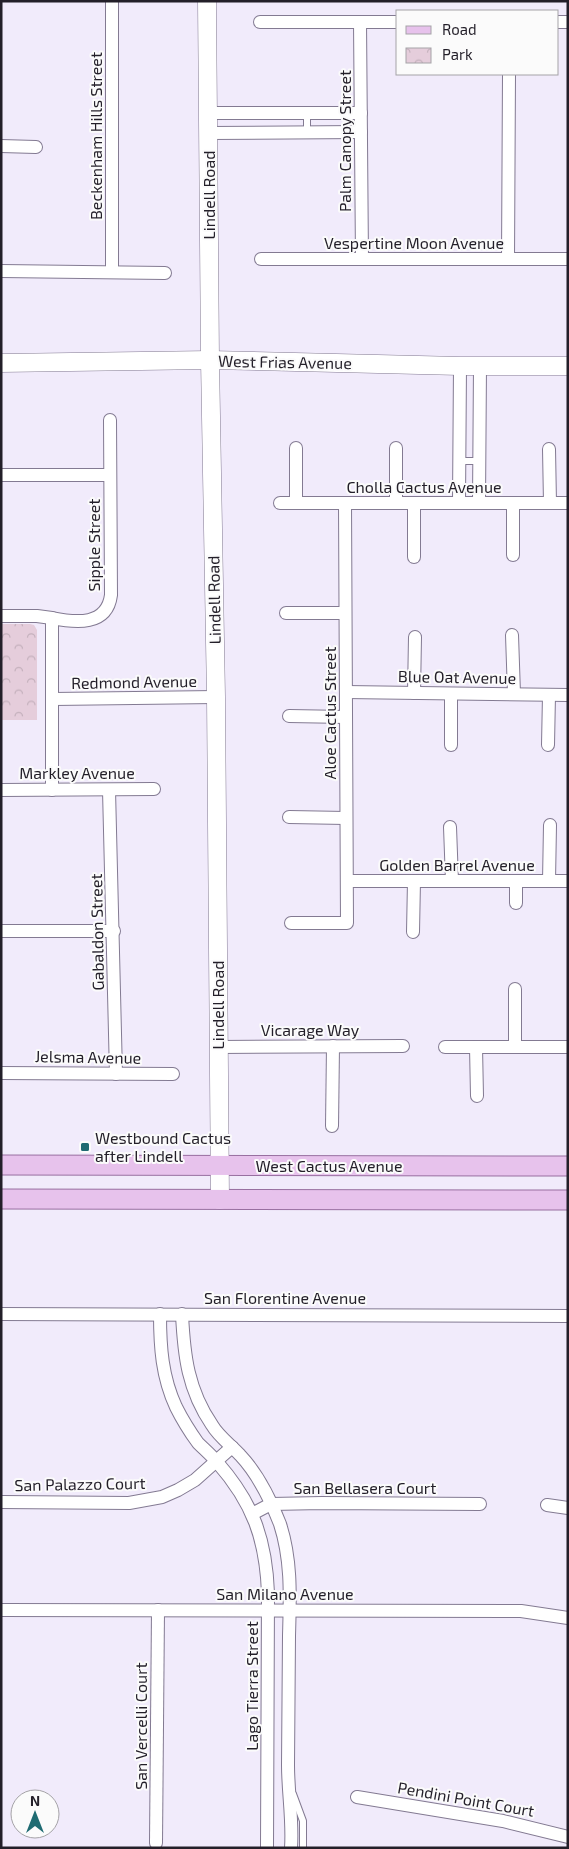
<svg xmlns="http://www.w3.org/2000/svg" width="569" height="1849" viewBox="0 0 569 1849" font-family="'Exo 2',sans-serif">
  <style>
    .park { fill: url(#park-crowns) }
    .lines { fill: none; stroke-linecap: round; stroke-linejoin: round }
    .lane-casing { stroke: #837a92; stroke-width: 8 }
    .street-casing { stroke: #837a92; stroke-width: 14 }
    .secondary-casing { stroke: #837a92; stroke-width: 19 }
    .primary-casing { stroke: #986fa0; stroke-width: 21 }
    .lane { stroke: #fff; stroke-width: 6 }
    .street { stroke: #fff; stroke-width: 12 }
    .secondary { stroke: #fff; stroke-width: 18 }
    .primary { stroke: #e7c2ec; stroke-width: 19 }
    .poi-dot { fill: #1f6b72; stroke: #fbfbfb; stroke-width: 2 }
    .labels { text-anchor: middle; stroke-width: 4; stroke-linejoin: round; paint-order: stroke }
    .street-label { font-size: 16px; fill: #231f29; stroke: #fbfbfb }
    .poi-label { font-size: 16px; fill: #231f29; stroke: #fbfbfb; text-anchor: start }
  </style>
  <defs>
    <pattern id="park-crowns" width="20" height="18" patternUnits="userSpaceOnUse" patternTransform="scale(1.25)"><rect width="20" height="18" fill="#e5cddb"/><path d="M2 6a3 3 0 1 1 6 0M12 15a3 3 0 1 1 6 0" fill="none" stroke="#c4b0bc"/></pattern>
  </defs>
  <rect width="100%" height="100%" fill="#f1ebfb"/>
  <polygon class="park" points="1,624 30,624 34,625 37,630 37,720 1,720"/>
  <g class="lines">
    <defs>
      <g id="lane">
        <polyline points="307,113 307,132"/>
        <polyline points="460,461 480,461"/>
        <polyline points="293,1794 303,1821 303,1848"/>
      </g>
      <g id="street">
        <polyline points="112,1 112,271"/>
        <polyline points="260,22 398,22"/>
        <polyline points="360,22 362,259"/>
        <polyline points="558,22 568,22"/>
        <polyline points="209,113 361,113"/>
        <polyline points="209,133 361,132"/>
        <polyline points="1,146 36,147"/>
        <polyline points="261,259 568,259"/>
        <polyline points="508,259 509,74"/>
        <polyline points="1,271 165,273"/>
        <polyline points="296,448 296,503"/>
        <polyline points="396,448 396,503"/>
        <polyline points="549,449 550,503"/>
        <polyline points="1,475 110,475"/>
        <polyline points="459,502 460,366"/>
        <polyline points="479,502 480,366"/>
        <polyline points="280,503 568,503"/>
        <polyline points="513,503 513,555"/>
        <polyline points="414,557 414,503"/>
        <polyline points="286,613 345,613"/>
        <polyline points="1,616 37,616 52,618"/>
        <polyline points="512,635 514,694"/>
        <polyline points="346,692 568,695"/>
        <polyline points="414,693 415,637"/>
        <polyline points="53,699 216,697"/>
        <polyline points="289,716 346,717"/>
        <polyline points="451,745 451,694"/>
        <polyline points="548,745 549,695"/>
        <polyline points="1,790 154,789"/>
        <path d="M52 790V618C76 623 107 626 111 595L110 420"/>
        <polyline points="109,790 116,1074"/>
        <polyline points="289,817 346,818"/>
        <polyline points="450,827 452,881"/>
        <polyline points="347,881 568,881"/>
        <polyline points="549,881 550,825"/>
        <polyline points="516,903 516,881"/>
        <polyline points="291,923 347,923 345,503"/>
        <polyline points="1,931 114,931"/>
        <polyline points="413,932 414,881"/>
        <polyline points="515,989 515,1047"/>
        <polyline points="218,1047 403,1046"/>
        <polyline points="445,1047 568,1047"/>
        <polyline points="476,1047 477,1096"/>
        <polyline points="1,1073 173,1074"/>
        <polyline points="332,1126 333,1046"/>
        <polyline points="1,1314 568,1316"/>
        <path d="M160 1314C160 1347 162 1377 176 1407 182 1419 190 1432 198 1443 204 1449 211 1455 217 1462 253 1503 266 1539 268 1593L267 1848"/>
        <path d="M182 1314C184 1356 188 1390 212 1425 219 1437 231 1445 240 1455 257 1473 271 1501 280 1524 292 1561 290 1598 289 1636 289 1679 288 1722 288 1765 288 1793 293 1820 291 1848"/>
        <polyline points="1,1502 129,1503 162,1497 178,1490 195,1480 232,1447"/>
        <polyline points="547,1505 568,1508"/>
        <polyline points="252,1514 271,1504 322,1503 480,1504"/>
        <polyline points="1,1610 521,1611 568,1618"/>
        <polyline points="357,1797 503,1821 568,1837"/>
        <polyline points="156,1843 158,1610"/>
      </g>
      <g id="secondary">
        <polyline points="207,1 210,360 216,697 220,1200"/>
        <polyline points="1,363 210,360 460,366 568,366"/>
      </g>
      <g id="primary">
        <polyline points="1,1165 568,1166"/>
        <polyline points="1,1199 568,1200"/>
      </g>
    </defs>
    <use href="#lane" class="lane-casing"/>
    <use href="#street" class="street-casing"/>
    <use href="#secondary" class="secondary-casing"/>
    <use href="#primary" class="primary-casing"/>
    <use href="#lane" class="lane"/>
    <use href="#street" class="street"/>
    <use href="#secondary" class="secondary"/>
    <use href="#primary" class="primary"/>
  </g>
  <rect class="poi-dot" x="80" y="1142" width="10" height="10" rx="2.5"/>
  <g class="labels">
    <g class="street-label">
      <text transform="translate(96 136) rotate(-90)" y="6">Beckenham Hills Street</text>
      <text transform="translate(345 141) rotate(-90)" y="6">Palm Canopy Street</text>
      <text transform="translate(209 195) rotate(-90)" y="6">Lindell Road</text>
      <text x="414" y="249">Vespertine Moon Avenue</text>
      <text transform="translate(285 362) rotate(1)" y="6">West Frias Avenue</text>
      <text x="424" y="493">Cholla Cactus Avenue</text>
      <text transform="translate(94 545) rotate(-90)" y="6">Sipple Street</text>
      <text transform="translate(214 600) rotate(-91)" y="6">Lindell Road</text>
      <text transform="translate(457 677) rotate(1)" y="6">Blue Oat Avenue</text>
      <text transform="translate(134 682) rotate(-1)" y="6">Redmond Avenue</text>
      <text transform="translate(330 713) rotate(-90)" y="6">Aloe Cactus Street</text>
      <text x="77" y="779">Markley Avenue</text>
      <text x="457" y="871">Golden Barrel Avenue</text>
      <text transform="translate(97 932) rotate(-91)" y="6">Gabaldon Street</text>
      <text transform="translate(218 1005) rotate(-90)" y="6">Lindell Road</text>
      <text x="310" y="1036">Vicarage Way</text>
      <text transform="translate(88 1057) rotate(1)" y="6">Jelsma Avenue</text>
      <text x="329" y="1172">West Cactus Avenue</text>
      <text x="285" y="1304">San Florentine Avenue</text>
      <text transform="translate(80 1484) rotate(-1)" y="6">San Palazzo Court</text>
      <text x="365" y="1494">San Bellasera Court</text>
      <text x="285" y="1600">San Milano Avenue</text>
      <text transform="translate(252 1686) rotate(-90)" y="6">Lago Tierra Street</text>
      <text transform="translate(141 1726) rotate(-90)" y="6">San Vercelli Court</text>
      <text transform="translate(466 1799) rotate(10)" y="6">Pendini Point Court</text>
    </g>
    <g class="poi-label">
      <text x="95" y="1144">Westbound Cactus<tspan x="95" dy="18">after Lindell</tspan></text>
    </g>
  </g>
  <rect width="569" height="1849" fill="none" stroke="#231f29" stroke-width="5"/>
  <rect x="396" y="10" width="162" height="65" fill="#fbfbfb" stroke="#a5a3a7"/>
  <rect x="406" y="26" width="25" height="8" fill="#e7c2ec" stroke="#a5a3a7"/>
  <text x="442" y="35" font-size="15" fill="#231f29">Road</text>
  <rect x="406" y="48" width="25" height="15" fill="url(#park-crowns)" stroke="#a5a3a7"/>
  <text x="442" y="60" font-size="15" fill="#231f29">Park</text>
  <g transform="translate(35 1814)"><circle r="24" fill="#fbfbfb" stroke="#a5a3a7"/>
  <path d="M0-4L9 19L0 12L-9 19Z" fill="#1f6b72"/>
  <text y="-8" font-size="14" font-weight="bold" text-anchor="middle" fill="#231f29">N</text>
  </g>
</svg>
